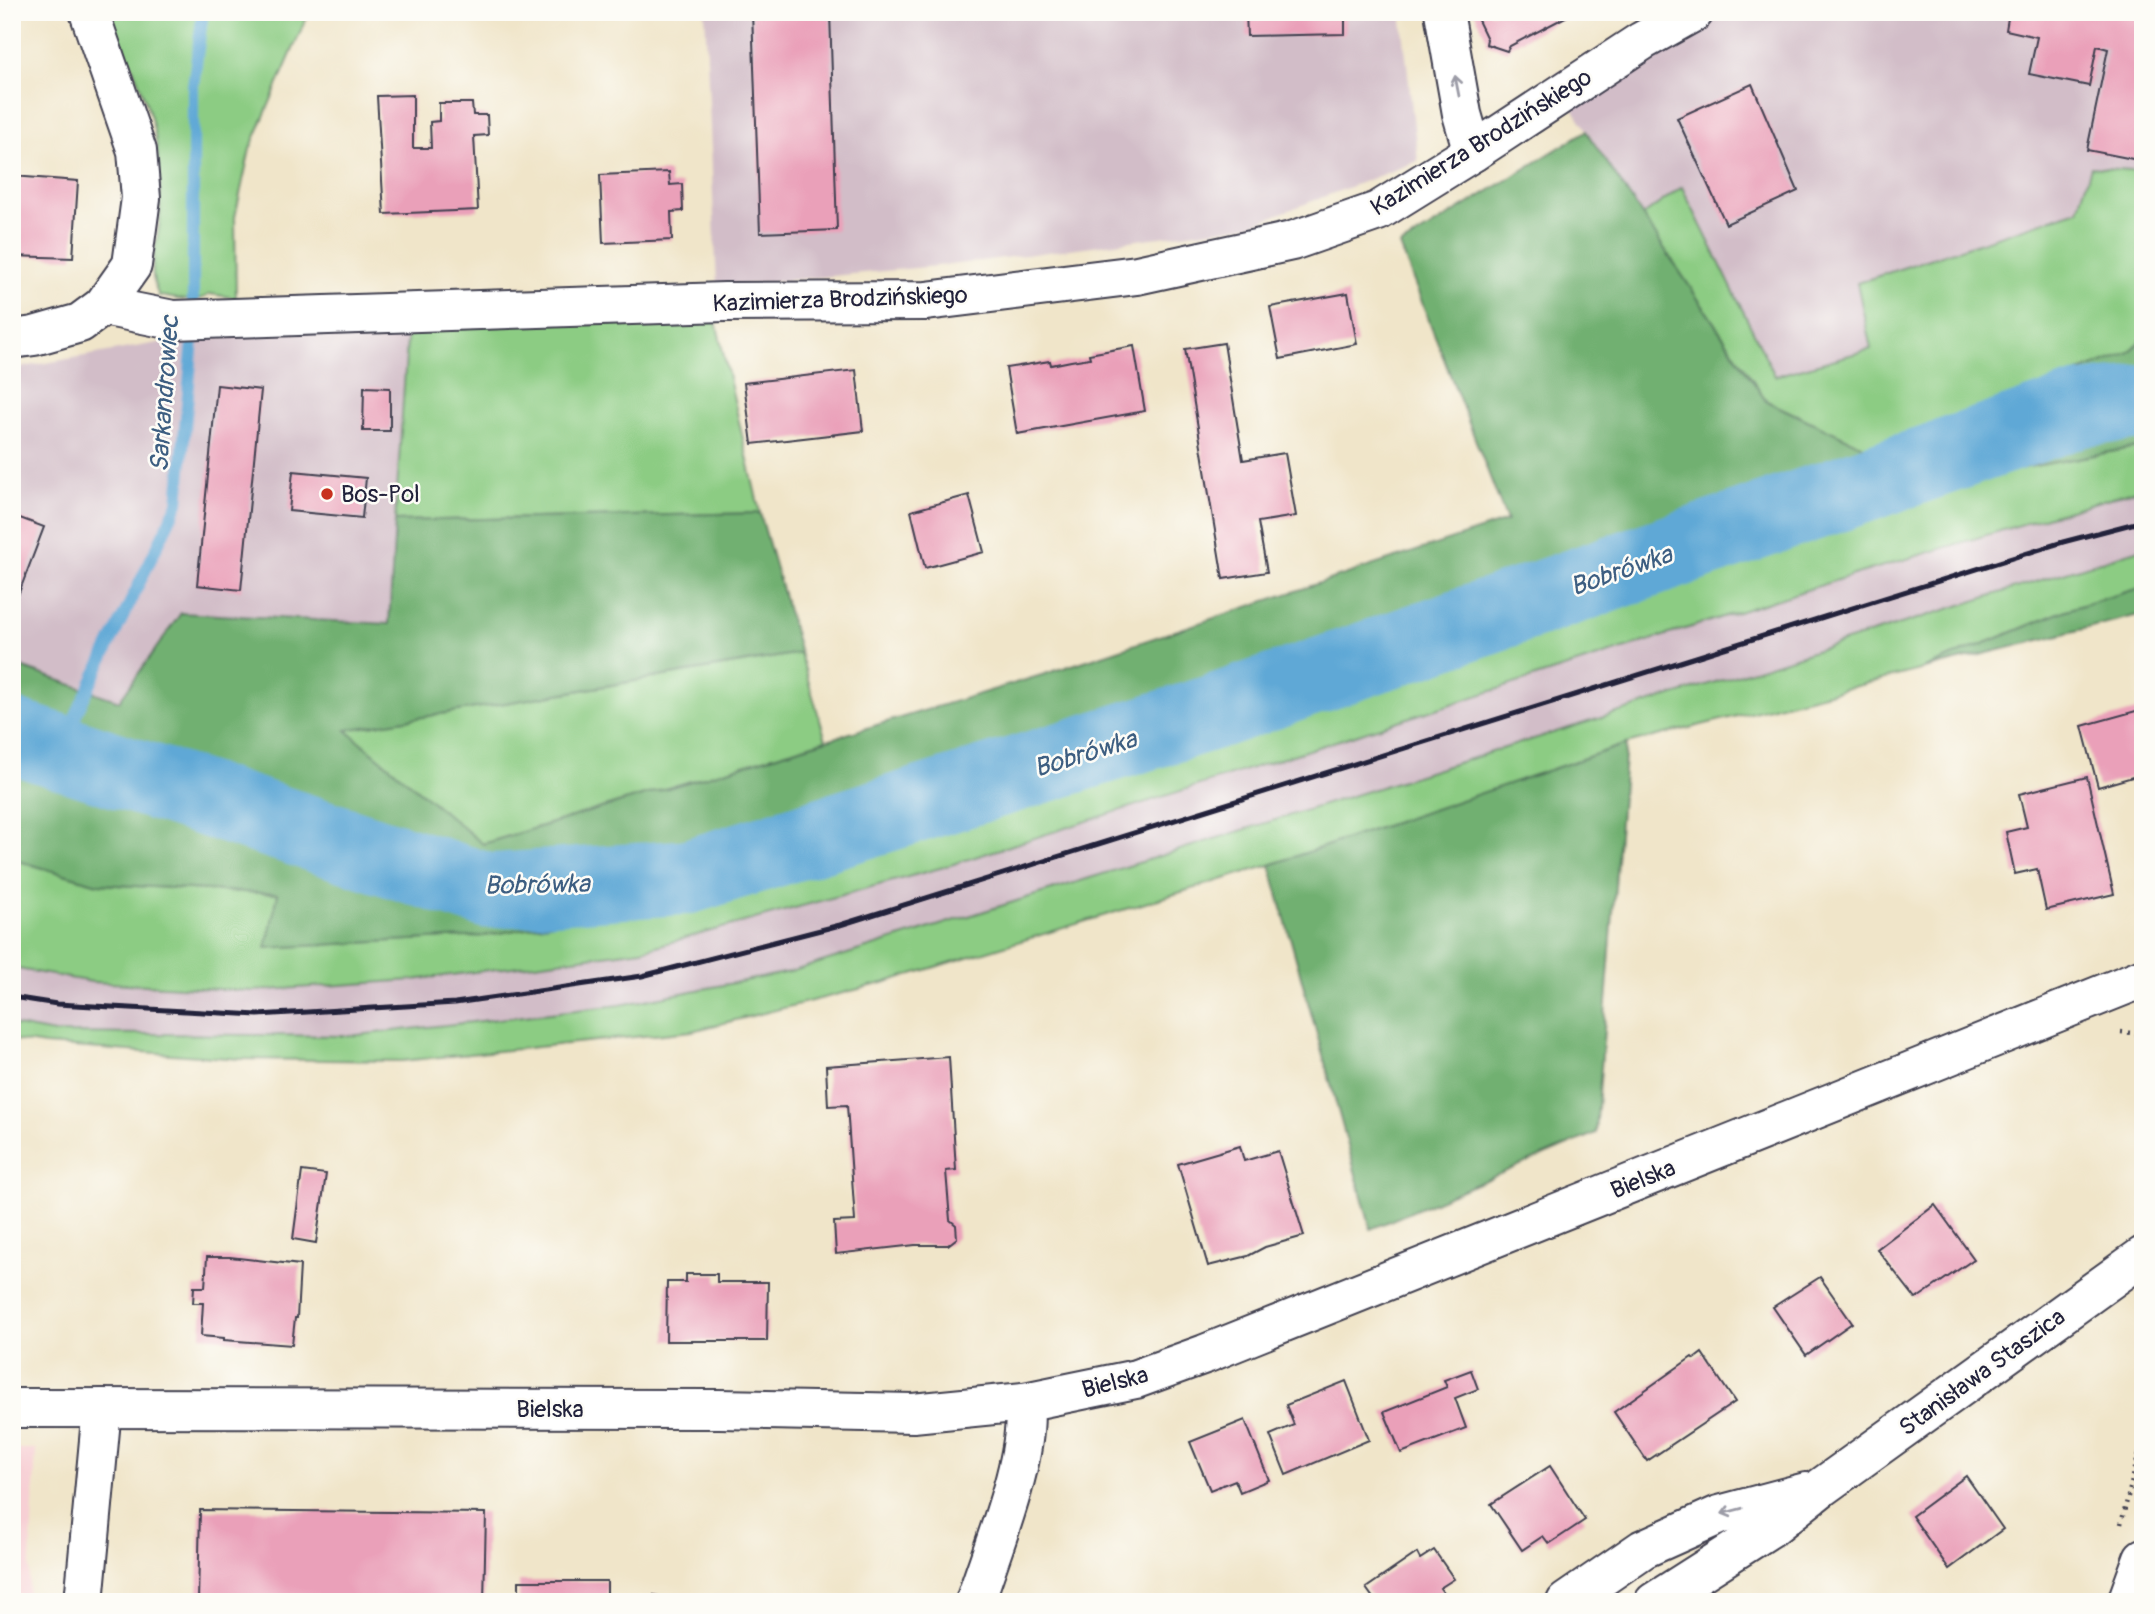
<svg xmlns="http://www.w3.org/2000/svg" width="2155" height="1614" viewBox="0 0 2155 1614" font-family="Pangolin,sans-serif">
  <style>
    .built { fill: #f7cfd4 }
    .industrial { fill: #d2bdc8 }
    .green { fill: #8ccc83; stroke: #57775f; stroke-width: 2 }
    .forest { fill: #71b071; stroke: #4a6956; stroke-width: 2 }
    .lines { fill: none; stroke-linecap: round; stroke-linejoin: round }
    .stream { stroke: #5fa8d6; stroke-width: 12 }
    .river { stroke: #5fa8d6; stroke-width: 75 }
    .building { fill: #eaa0b9 }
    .minor-casing { stroke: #413f50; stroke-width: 42 }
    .tertiary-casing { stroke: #413f50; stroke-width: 42 }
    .path { stroke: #413f50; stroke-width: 4.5; stroke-dasharray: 2 5; stroke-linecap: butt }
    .minor { stroke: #fff; stroke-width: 38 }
    .tertiary { stroke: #fff; stroke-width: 38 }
    .rail { stroke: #22223b; stroke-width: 5 }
    .oneway { stroke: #9c9ca7 }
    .poi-dot { fill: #c8321e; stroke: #fdfcf7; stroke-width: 2.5 }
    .labels { text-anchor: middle; stroke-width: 5; stroke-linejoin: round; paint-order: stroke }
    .street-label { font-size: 24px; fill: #22223b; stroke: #fdfcf7 }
    .poi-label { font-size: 24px; fill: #22223b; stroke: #fdfcf7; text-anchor: start }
    .water-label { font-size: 26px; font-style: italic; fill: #3d5e81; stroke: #fdfcf7 }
  </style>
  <rect width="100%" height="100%" fill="#fdfcf7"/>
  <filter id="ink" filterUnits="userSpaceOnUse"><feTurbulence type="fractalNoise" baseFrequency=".0143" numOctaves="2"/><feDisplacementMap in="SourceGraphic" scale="14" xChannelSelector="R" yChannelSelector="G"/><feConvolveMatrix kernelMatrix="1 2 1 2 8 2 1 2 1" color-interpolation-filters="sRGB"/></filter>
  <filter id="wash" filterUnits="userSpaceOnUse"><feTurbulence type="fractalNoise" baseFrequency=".00686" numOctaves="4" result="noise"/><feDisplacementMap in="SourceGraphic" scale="28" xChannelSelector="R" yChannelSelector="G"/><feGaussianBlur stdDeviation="1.57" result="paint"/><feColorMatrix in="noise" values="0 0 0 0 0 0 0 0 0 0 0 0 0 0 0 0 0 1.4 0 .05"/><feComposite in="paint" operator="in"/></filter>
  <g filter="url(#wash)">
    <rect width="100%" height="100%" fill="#f0e5c9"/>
    <polygon class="built" points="12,1449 36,1449 28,1602 12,1602"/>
    <g class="industrial">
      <polygon points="705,12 1401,12 1418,161 1250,225 958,264 717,287"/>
      <polygon points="1668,12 2143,12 2143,171 2091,167 2078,210 1857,283 1872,349 1774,376 1683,187 1642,216 1552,76"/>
      <polygon points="408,325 389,624 181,613 119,701 12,664 12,369 174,340"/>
      <polygon points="2143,488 2143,548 790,972 620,1005 349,1036 54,1033 12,1025 12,968 93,982 253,991 413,980 642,950 1847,577"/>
    </g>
    <g class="green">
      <path d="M108 12H309L250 149 235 217 236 298 210 294C194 306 177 298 159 296 145 269 158 247 160 218 161 196 159 170 157 148 152 103 126 53 108 12Z"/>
      <polygon points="2091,167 2143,171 2143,338 2130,352 1877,453 1767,401 1642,216 1682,187 1775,376 1871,349 1857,283 2078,210"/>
      <polygon points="715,317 760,513 395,521 408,325"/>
      <polygon points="2143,446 2143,488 1847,577 944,867 642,950 413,980 253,991 92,982 12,968 12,859 98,884 279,894 267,948 484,936 681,899 1070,783 2018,469"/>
      <polygon points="2143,548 2143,587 2066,610 1920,670 1626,744 1270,865 883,983 692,1031 402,1061 241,1059 45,1045 12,1040 12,1025 54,1033 349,1036 620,1005 790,972"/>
      <polygon points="800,653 826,740 482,844 345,730"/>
    </g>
    <g class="forest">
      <polygon points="1586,131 1766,401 1878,453 2130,352 2143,338 2143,446 2018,469 1070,783 681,899 484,936 266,948 278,894 98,884 12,859 12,664 119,701 181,613 389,624 395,521 760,513 800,653 346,730 483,844 1045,674 1507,521 1400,246"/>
      <polygon points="2143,587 2143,614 1920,670 2066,610"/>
      <polygon points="1626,744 1596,1133 1371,1229 1270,865"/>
    </g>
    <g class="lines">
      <polyline class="stream" points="58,752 178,503 193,340 193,86 203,12"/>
      <polyline class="river" points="12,736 488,891 687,877 1217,711 2079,410 2143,402"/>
    </g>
    <g id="blocks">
      <g class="building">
        <polygon points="752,12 830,12 837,230 760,233"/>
        <polygon points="1246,12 1345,12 1345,34 1247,36"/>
        <polygon points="1474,12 1575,12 1510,46 1507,51 1486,44 1487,39"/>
        <polygon points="2009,12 2143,12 2143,161 2087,150 2108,49 2097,46 2089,86 2029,74 2037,37 2006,30"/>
        <polygon points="1752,84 1798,191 1726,224 1677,118"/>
        <polygon points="413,95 413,148 431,148 430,122 439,121 439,103 472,103 473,115 487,115 488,135 474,136 478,210 384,214 377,96"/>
        <polygon points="669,172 670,185 682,184 683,211 671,212 672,240 603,243 600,175"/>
        <polygon points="12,176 78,181 73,258 12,256"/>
        <polygon points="1348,293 1357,344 1280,359 1270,307"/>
        <polygon points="1224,343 1243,460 1285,453 1296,516 1258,522 1267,572 1223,579 1185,349"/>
        <polygon points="1134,346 1145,411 1017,434 1006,368 1050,361 1051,365 1071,361 1090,358 1089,354"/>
        <polygon points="856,370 863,431 752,444 744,383"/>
        <polygon points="217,385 261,390 241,590 197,585"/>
        <polygon points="364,387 390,388 390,431 363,431"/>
        <polygon points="293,471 366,478 362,518 289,511"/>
        <polygon points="969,495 984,552 925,568 911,511"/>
        <polygon points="12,515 44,527 12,611"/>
        <polygon points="2143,709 2143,774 2098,787 2082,726"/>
        <polygon points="2087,777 2114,894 2046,910 2037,869 2015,874 2006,832 2027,827 2019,794"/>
        <polygon points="949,1057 956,1170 946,1171 950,1220 956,1225 957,1238 948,1245 915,1245 836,1254 834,1222 855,1221 847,1105 828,1106 826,1066"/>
        <polygon points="1240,1146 1244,1161 1278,1151 1304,1236 1265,1247 1248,1256 1208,1266 1178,1164"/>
        <polygon points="302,1171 326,1174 316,1243 293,1239"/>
        <polygon points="1935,1205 1974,1259 1916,1299 1877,1249"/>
        <polygon points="207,1257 230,1257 300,1265 297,1318 295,1318 292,1345 224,1340 224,1338 201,1336 203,1303 193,1303 194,1287 205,1287"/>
        <polygon points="686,1274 717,1274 717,1282 768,1282 767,1341 666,1341 667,1282 686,1282"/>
        <polygon points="1820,1277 1852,1323 1806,1355 1773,1307"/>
        <polygon points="1702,1353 1735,1402 1647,1461 1614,1412 1692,1357 1694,1359"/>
        <polygon points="1471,1370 1478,1389 1455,1398 1466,1428 1401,1453 1384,1412 1447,1387 1444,1380"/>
        <polygon points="1346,1381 1369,1440 1286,1475 1270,1435 1294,1425 1286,1405"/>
        <polygon points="1245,1420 1269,1480 1240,1492 1235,1480 1210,1490 1190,1442"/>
        <polygon points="1550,1466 1585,1520 1549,1544 1543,1536 1522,1550 1491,1504"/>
        <polygon points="1966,1476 2003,1529 1949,1569 1912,1516"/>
        <polygon points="200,1510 486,1513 484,1602 198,1602"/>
        <polygon points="1434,1550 1454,1579 1440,1588 1450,1602 1376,1602 1366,1588 1417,1553 1420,1559"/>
        <rect x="519" y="1581" width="88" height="21"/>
        <polygon points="654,1595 681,1601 681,1602 652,1602"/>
      </g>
    </g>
  </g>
  <g filter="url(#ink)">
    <use href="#blocks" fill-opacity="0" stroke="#413f50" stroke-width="2"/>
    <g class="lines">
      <defs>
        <g id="minor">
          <polyline points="1444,12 1462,114 1473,152"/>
          <polyline points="103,306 173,320 725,302 926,301 1137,275 1292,241 1378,211 1473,152 1642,41 1694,12"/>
          <polyline points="12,339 34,336 80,323 103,306 132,265 141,198 137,151 89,12"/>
          <polyline points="84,1602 102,1408"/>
          <path d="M975 1602C992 1548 1031 1457 1024 1402"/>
          <polyline points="1566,1602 1643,1549 1719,1515 1806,1492"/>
          <polyline points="1654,1602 1773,1526 1822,1487 2143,1256"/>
          <polyline points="2127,1602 2143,1558"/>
        </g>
        <polyline id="tertiary" points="12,1408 719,1409 913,1413 1024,1402 1136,1379 1205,1354 2143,978"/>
      </defs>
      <use href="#minor" class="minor-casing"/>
      <use href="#tertiary" class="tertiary-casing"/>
      <g class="path">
        <polyline points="2121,1032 2143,1034"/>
        <polyline points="2121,1524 2143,1437"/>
      </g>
      <use href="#minor" class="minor"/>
      <use href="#tertiary" class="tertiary"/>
      <polyline class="rail" points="12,997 57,1004 258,1015 455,1003 642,976 840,925 2063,542 2143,521"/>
    </g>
    <defs><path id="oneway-shaft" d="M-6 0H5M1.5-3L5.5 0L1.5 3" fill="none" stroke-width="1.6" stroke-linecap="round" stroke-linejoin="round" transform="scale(1.75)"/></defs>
    <g class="oneway">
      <use href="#oneway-shaft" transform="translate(1457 86) rotate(-101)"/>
      <use href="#oneway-shaft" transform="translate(1732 1511) rotate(165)"/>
    </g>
  </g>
  <circle class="poi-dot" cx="327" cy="494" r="7"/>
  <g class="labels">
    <g class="street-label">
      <text transform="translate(1481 142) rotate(-32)" y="8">Kazimierza Brodzińskiego</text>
      <text transform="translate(840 299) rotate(-2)" y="8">Kazimierza Brodzińskiego</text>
      <text transform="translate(1643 1179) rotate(-22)" y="8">Bielska</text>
      <text transform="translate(1982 1372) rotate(-36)" y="8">Stanisława Staszica</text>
      <text transform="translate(1115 1382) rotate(-14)" y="8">Bielska</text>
      <text x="550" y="1417">Bielska</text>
    </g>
    <g class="poi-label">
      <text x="341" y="502">Bos-Pol</text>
    </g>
    <g class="water-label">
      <text transform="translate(164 394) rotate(-86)" y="9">Sarkandrowiec</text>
      <text transform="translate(1621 570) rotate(-19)" y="9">Bobrówka</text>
      <text transform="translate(1085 753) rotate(-17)" y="9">Bobrówka</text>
      <text transform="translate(537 884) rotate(-1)" y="9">Bobrówka</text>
    </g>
  </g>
  <rect width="2155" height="1614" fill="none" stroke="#fdfcf7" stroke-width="42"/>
</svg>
